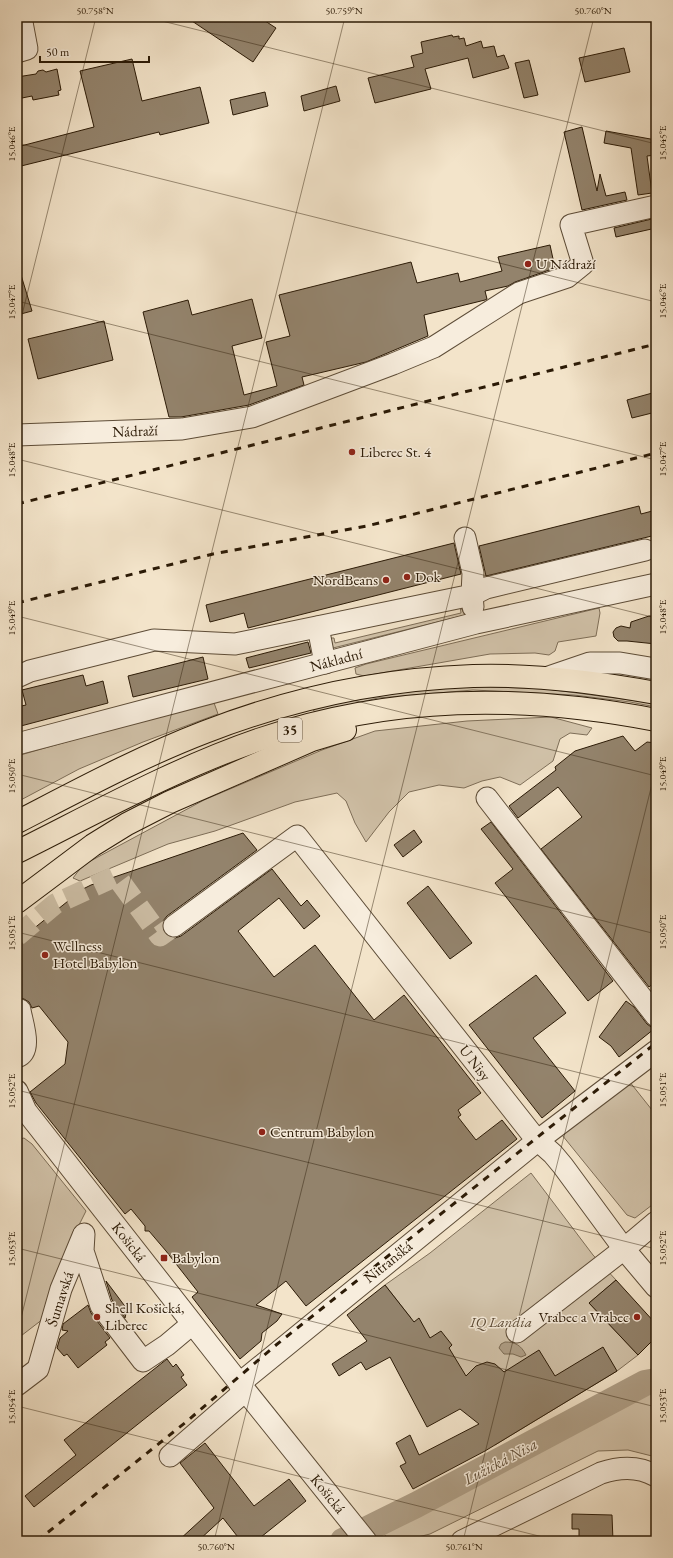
<svg xmlns="http://www.w3.org/2000/svg" width="673" height="1558" viewBox="0 0 673 1558" font-family="'EB Garamond',serif">
  <style>
    .green { fill: #d1c2a9; stroke: #7e6e58 }
    .water { fill: #af9f87; stroke: #7a6a53 }
    .lines { fill: none; stroke-linecap: round; stroke-linejoin: round }
    .river { stroke: #af9f87; stroke-width: 26 }
    .building { fill: #93836c; stroke: #2b1a06 }
    .minor-tunnel { stroke: #cbbca3; stroke-width: 21; stroke-dasharray: 21 10; stroke-linecap: butt }
    .minor-casing { stroke: #5d4c37; stroke-width: 23 }
    .highway-casing { stroke: #2b1a06; stroke-width: 24 }
    .minor { stroke: #f7eddd; stroke-width: 21 }
    .highway { stroke: #f3e4ca; stroke-width: 22 }
    .rail { stroke: #2b1a06; stroke-width: 3; stroke-dasharray: 7 7; stroke-linecap: butt }
    .ticks { fill: none; stroke: #2b1a06; stroke-width: 1; stroke-opacity: 0.45 }
    .poi-dot { fill: #8f2418; stroke: #f7eddd; stroke-width: 1.5 }
    .labels { text-anchor: middle; stroke-width: 3; stroke-linejoin: round; paint-order: stroke }
    .shield { fill: #f7eddd; stroke: #685946; stroke-width: 1 }
    .shield-label { font-size: 14px; font-weight: bold; fill: #2b1a06 }
    .poi-label { font-size: 15px; fill: #2b1a06; stroke: #f7eddd; text-anchor: start }
    .street-label { font-size: 15px; fill: #2b1a06; stroke: #f7eddd }
    .park-label { font-size: 15px; font-style: italic; fill: #5d4c37; stroke: #f7eddd }
    .water-label { font-size: 16px; font-style: italic; fill: #604f3a; stroke: #f7eddd }
    .neatline { fill: none; stroke: #2b1a06; stroke-width: 1.5 }
    .ticks-label { font-size: 10px; text-anchor: middle; fill: #2b1a06 }
  </style>
  <rect width="100%" height="100%" fill="#f3e4ca"/>
  <filter id="stains"><feTurbulence type="fractalNoise" baseFrequency=".005" numOctaves="4"/><feColorMatrix values="0 0 0 0 .2 0 0 0 0 .09 0 0 0 0 .02 0 0 0 .5 -.17"/></filter>
  <radialGradient id="worn" r=".72"><stop offset=".6" stop-color="#630" stop-opacity="0"/><stop offset="1" stop-color="#630" stop-opacity=".3"/></radialGradient>
  <g class="green">
    <polygon points="460,606 465,615 333,648 331,638 334,638 335,643 461,613"/>
    <polygon points="599,608 600,613 596,636 558,642 555,651 549,655 535,653 490,654 364,676 356,674 355,668 366,664"/>
    <polygon points="469,686 547,689 652,703 656,704 656,707 630,702 574,695 473,690 378,698 315,713 313,709 374,695"/>
    <polygon points="213,700 218,714 143,742 79,769 17,802 17,756"/>
    <polygon points="551,717 592,728 587,735 570,733 560,739 553,761 520,785 500,777 482,781 464,788 439,785 409,792 389,812 366,842 355,823 346,801 337,793 295,802 215,831 168,844 80,881 73,878 83,865 204,800 322,750 375,731 467,721"/>
    <polygon points="629,1081 656,1115 656,1202 635,1218 627,1215 562,1135"/>
    <polygon points="24,1138 32,1144 86,1211 66,1251 43,1319 17,1339 17,1140"/>
    <polygon points="531,1173 593,1255 616,1280 589,1303 638,1355 617,1371 495,1445 481,1422 389,1336 411,1318 385,1285 430,1253"/>
    <polygon points="656,1376 656,1457 628,1450 598,1451 430,1534 402,1541 387,1538 379,1527 591,1419 644,1387"/>
  </g>
  <path class="water" d="M505 1342C515 1342 521 1345 526 1355L521 1357 513 1354H504L499 1348 501 1344Z"/>
  <g class="lines">
    <polyline class="river" points="343,1541 416,1505 645,1383 656,1381"/>
  </g>
  <g class="building">
    <polygon points="186,17 259,17 276,28 253,62"/>
    <polygon points="452,35 453,37 459,36 459,39 464,38 466,46 481,41 483,48 494,46 497,57 504,55 509,68 473,78 468,58 425,69 431,89 375,103 368,78 414,67 411,56 423,53 421,42"/>
    <polygon points="624,48 630,72 585,82 579,58"/>
    <polygon points="132,59 142,101 200,87 209,123 160,135 159,132 17,167 17,147 94,127 80,71"/>
    <polygon points="529,60 538,95 524,98 515,63"/>
    <polygon points="57,69 61,90 58,91 59,95 33,100 32,96 17,99 17,77 36,74 38,71 43,70 46,72"/>
    <polygon points="336,86 340,101 304,111 301,96"/>
    <polygon points="265,92 268,106 233,115 230,100"/>
    <polygon points="582,127 597,191 600,174 606,196 625,192 627,200 582,210 564,132"/>
    <polygon points="606,131 656,140 656,155 647,156 652,193 638,195 631,148 604,143"/>
    <polygon points="656,218 656,228 616,237 614,228"/>
    <polygon points="550,245 555,268 515,282 508,286 485,291 487,299 485,300 424,315 428,336 366,362 302,377 304,385 249,405 181,417 169,417 143,312 188,300 192,315 252,299 262,338 232,346 244,395 277,386 266,342 290,336 279,295 411,262 417,283 458,273 460,282 502,271 498,257"/>
    <polygon points="21,275 32,311 17,315 17,276"/>
    <polygon points="104,321 113,360 38,379 28,339"/>
    <polygon points="656,392 656,412 632,418 627,400"/>
    <polygon points="639,506 641,514 656,510 656,535 486,576 479,546"/>
    <polygon points="454,543 461,574 248,628 244,613 210,622 206,605"/>
    <polygon points="649,616 656,616 656,644 627,641 618,641 614,637 613,632 616,628 621,626 630,628 631,622"/>
    <polygon points="308,642 311,653 249,668 246,658"/>
    <polygon points="203,657 208,679 133,697 128,676"/>
    <polygon points="83,675 86,686 103,681 108,703 17,727 17,707 26,705 22,690"/>
    <polygon points="623,736 635,751 647,742 656,743 656,981 649,987 541,849 582,817 558,787 518,818 509,806 556,770 555,767 575,751"/>
    <polygon points="491,822 613,981 588,1001 495,883 513,869 481,829"/>
    <polygon points="414,830 422,842 403,857 394,845"/>
    <polygon points="243,833 257,850 167,916 163,921 162,927 165,933 169,937 175,938 181,936 272,869 301,906 307,900 320,916 304,929 279,898 238,931 274,977 315,945 374,1020 404,995 481,1093 458,1110 461,1115 458,1117 476,1140 502,1120 517,1139 306,1306 286,1281 256,1305 282,1314 277,1321 262,1333 261,1341 240,1359 192,1297 198,1292 166,1251 149,1231 145,1231 145,1226 131,1209 125,1214 36,1103 30,1092 65,1064 68,1042 39,1006 32,1008 29,1002 24,999 17,998 17,942 83,889 91,885"/>
    <polygon points="428,886 472,943 450,959 407,903"/>
    <polygon points="536,975 566,1013 533,1038 575,1091 542,1118 469,1025"/>
    <polygon points="626,1001 634,1007 647,1024 654,1029 619,1057 611,1046 599,1037"/>
    <polygon points="616,1280 656,1324 656,1337 638,1355 589,1303"/>
    <polygon points="106,1281 127,1309 125,1318 112,1300"/>
    <polygon points="385,1285 414,1322 419,1318 430,1338 441,1331 452,1345 449,1348 466,1376 476,1366 487,1362 495,1364 504,1372 539,1350 555,1376 603,1347 617,1371 485,1451 413,1489 400,1466 406,1463 396,1443 410,1435 419,1455 479,1424 460,1409 427,1427 390,1357 366,1370 361,1362 339,1376 332,1364 367,1341 347,1315"/>
    <polygon points="88,1305 91,1313 110,1338 105,1342 107,1345 78,1368 67,1354 64,1356 57,1348 60,1338 68,1331 62,1330 63,1324"/>
    <polygon points="167,1359 173,1367 176,1364 184,1375 181,1377 187,1385 34,1507 25,1496 76,1455 64,1440"/>
    <polygon points="205,1443 254,1506 289,1479 306,1501 256,1541 241,1541 223,1518 198,1541 178,1541 214,1508 180,1463"/>
    <polygon points="572,1514 612,1515 613,1541 579,1541 579,1529 572,1529"/>
  </g>
  <g class="lines">
    <polyline class="minor-tunnel" points="17,936 55,904 116,876 160,936 174,926"/>
    <defs>
      <g id="minor">
        <polyline points="17,52 27,49 21,17"/>
        <polyline points="17,435 182,429 252,417 393,364 434,347 519,293 567,277 583,264 571,225 656,206"/>
        <polyline points="473,607 472,595 486,588 645,550"/>
        <polyline points="318,627 325,663"/>
        <polyline points="17,677 30,671 154,640 235,644 472,595 473,573 465,538"/>
        <polyline points="546,678 590,663 620,663 656,669"/>
        <polyline points="17,744 476,623 656,584"/>
        <polyline points="487,798 656,1016"/>
        <polyline points="174,926 297,836 535,1138 553,1154 563,1166 624,1249 656,1287"/>
        <path d="M17 1057C33 1051 22 1023 20 1010"/>
        <polyline points="17,1091 26,1111 236,1379 366,1541"/>
        <polyline points="84,1234 83,1251 101,1306 143,1361 167,1345 192,1324"/>
        <polyline points="517,1332 624,1249 656,1222"/>
        <polyline points="239,1384 537,1141 656,1051"/>
        <polyline points="17,1385 38,1369 61,1289 83,1236"/>
        <polyline points="170,1456 245,1391"/>
        <path d="M462 1541 601 1473C619 1467 639 1466 656 1476"/>
      </g>
      <g id="highway">
        <path d="M17 822C79 790 140 757 205 732 290 699 381 679 473 676 534 674 596 682 656 693"/>
        <path d="M17 852C97 812 176 768 261 739 392 695 521 694 656 720"/>
        <polyline points="17,902 93,845 127,824 170,802 312,740 345,730"/>
      </g>
    </defs>
    <use href="#minor" class="minor-casing"/>
    <use href="#highway" class="highway-casing"/>
    <use href="#minor" class="minor"/>
    <use href="#highway" class="highway"/>
    <g class="rail">
      <polyline points="17,504 656,344"/>
      <polyline points="17,603 213,554 367,526 656,453"/>
      <polyline points="37,1541 186,1422 276,1345 656,1043"/>
    </g>
  </g>
  <path class="ticks" d="M146 17 656 144M17 143 656 302M17 301 656 460M17 335 96 17M17 459 656 618M17 616 656 776M17 774 656 934M17 932 656 1092M17 1090 656 1249M17 1248 656 1407M17 1334 345 17M17 1406 559 1541M214 1541 594 17M463 1541 656 768"/>
  <g class="poi-dot">
    <circle cx="528" cy="264" r="4"/>
    <circle cx="352" cy="452" r="4"/>
    <circle cx="407" cy="577" r="4"/>
    <circle cx="386" cy="580" r="4"/>
    <circle cx="45" cy="955" r="4"/>
    <circle cx="262" cy="1132" r="4"/>
    <rect x="160" y="1254" width="8" height="8" rx="2"/>
    <circle cx="97" cy="1317" r="4"/>
    <circle cx="637" cy="1317" r="4"/>
  </g>
  <g class="labels">
    <rect class="shield" x="278" y="718" width="24" height="24" rx="3"/>
    <g class="shield-label">
      <text x="290" y="735">35</text>
    </g>
    <g class="poi-label">
      <text x="536" y="269">U Nádraží</text>
      <text x="360" y="457">Liberec St. 4</text>
      <text x="415" y="582">Dok</text>
      <text x="378" y="585" text-anchor="end">NordBeans</text>
      <text x="53" y="951">Wellness<tspan x="53" dy="17">Hotel Babylon</tspan></text>
      <text x="270" y="1137">Centrum Babylon</text>
      <text x="172" y="1263">Babylon</text>
      <text x="105" y="1313">Shell Košická,<tspan x="105" dy="17">Liberec</tspan></text>
      <text x="629" y="1322" text-anchor="end">Vrabec a Vrabec</text>
    </g>
    <g class="street-label">
      <text transform="translate(135 431) rotate(-2)" y="5">Nádraží</text>
      <text transform="translate(336 660) rotate(-15)" y="5">Nákladní</text>
      <text transform="translate(475 1063) rotate(52)" y="5">U Nisy</text>
      <text transform="translate(129 1242) rotate(52)" y="5">Košická</text>
      <text transform="translate(388 1262) rotate(-39)" y="5">Nitranská</text>
      <text transform="translate(60 1299) rotate(-72)" y="5">Šumavská</text>
      <text transform="translate(328 1494) rotate(51)" y="5">Košická</text>
    </g>
    <g class="park-label">
      <text x="501" y="1327">IQ Landia</text>
    </g>
    <g class="water-label">
      <text transform="translate(500 1461) rotate(-28)" y="6">Lužická Nisa</text>
    </g>
  </g>
  <rect width="673" height="1558" fill="none" stroke="#f3e4ca" stroke-width="44"/>
  <path d="M40 56v6h109v-6" fill="none" stroke="#2b1a06" stroke-width="2"/>
  <text x="46" y="56" font-size="12" fill="#2b1a06" stroke="#f7eddd" stroke-width="3" paint-order="stroke">50 m</text>
  <rect x="22" y="22" width="629" height="1514" class="neatline"/>
  <g class="ticks-label">
    <text x="95" y="14">50.758°N</text>
    <text x="344" y="14">50.759°N</text>
    <text x="593" y="14">50.760°N</text>
    <text transform="translate(662 143) rotate(-90)" y="4">15.045°E</text>
    <text transform="translate(11 144) rotate(-90)" y="4">15.046°E</text>
    <text transform="translate(662 301) rotate(-90)" y="4">15.046°E</text>
    <text transform="translate(11 302) rotate(-90)" y="4">15.047°E</text>
    <text transform="translate(662 459) rotate(-90)" y="4">15.047°E</text>
    <text transform="translate(11 460) rotate(-90)" y="4">15.048°E</text>
    <text transform="translate(662 617) rotate(-90)" y="4">15.048°E</text>
    <text transform="translate(11 618) rotate(-90)" y="4">15.049°E</text>
    <text transform="translate(662 774) rotate(-90)" y="4">15.049°E</text>
    <text transform="translate(11 776) rotate(-90)" y="4">15.050°E</text>
    <text transform="translate(662 932) rotate(-90)" y="4">15.050°E</text>
    <text transform="translate(11 933) rotate(-90)" y="4">15.051°E</text>
    <text transform="translate(662 1090) rotate(-90)" y="4">15.051°E</text>
    <text transform="translate(11 1091) rotate(-90)" y="4">15.052°E</text>
    <text transform="translate(662 1248) rotate(-90)" y="4">15.052°E</text>
    <text transform="translate(11 1249) rotate(-90)" y="4">15.053°E</text>
    <text transform="translate(662 1406) rotate(-90)" y="4">15.053°E</text>
    <text transform="translate(11 1407) rotate(-90)" y="4">15.054°E</text>
    <text x="216" y="1550">50.760°N</text>
    <text x="464" y="1550">50.761°N</text>
  </g>
  <rect width="100%" height="100%" filter="url(#stains)"/>
  <rect width="100%" height="100%" fill="url(#worn)"/>
</svg>
